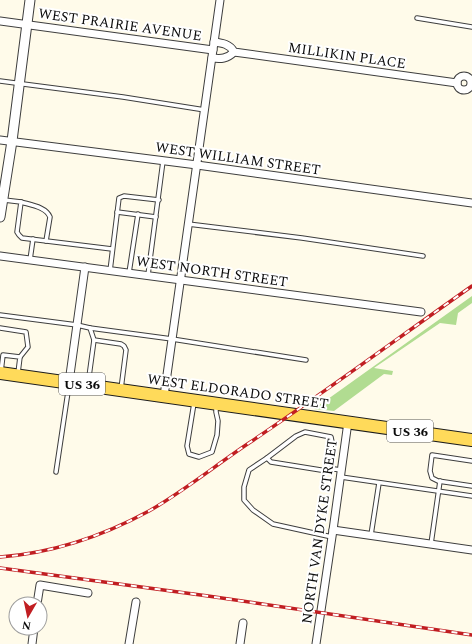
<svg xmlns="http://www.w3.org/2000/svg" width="472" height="644" viewBox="0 0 472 644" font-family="Spectral,serif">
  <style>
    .forest { fill: #b1dc91 }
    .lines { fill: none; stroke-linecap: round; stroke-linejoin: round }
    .service-casing { stroke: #3e3e3e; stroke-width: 5.5 }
    .minor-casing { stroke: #3e3e3e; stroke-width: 9 }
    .tertiary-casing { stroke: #3e3e3e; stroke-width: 11 }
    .primary-casing { stroke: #1c1c1c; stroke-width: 14 }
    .service { stroke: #fff; stroke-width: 3.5 }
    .minor { stroke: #fff; stroke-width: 7 }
    .tertiary { stroke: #fff; stroke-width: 9 }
    .primary { stroke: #ffda5a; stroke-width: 12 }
    .rail-casing { stroke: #c11e22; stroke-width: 3.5 }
    .rail { stroke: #fff; stroke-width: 2; stroke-dasharray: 6; stroke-linecap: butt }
    .labels { text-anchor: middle; stroke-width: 4; stroke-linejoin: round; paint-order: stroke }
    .shield { fill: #fff; stroke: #545454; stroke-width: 1 }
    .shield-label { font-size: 13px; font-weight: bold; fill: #0b0b0b }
    .street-label { font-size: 14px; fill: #0b0b0b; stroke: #fff }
  </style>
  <rect width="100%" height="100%" fill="#fffbea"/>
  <polygon class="forest" points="472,296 472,303 458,313 456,325 440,323 374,368 393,371 392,375 384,374 334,411 314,409"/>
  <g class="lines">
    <defs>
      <g id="service">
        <polyline points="417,18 472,27"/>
        <polyline points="0,81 123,97 205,110"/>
        <polyline points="4,200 21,202 17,232 19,235 22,238 112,249"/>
        <path d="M21 202C31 205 46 207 50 217L46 241"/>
        <polyline points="117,212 156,217"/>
        <polyline points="188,224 302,238 423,256"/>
        <polyline points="30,260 33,239"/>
        <polyline points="110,271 119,198 124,196 159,200"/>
        <polyline points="129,273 138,214"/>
        <polyline points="148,275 163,161"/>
        <polyline points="0,315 77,325 90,328 94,340 121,344 124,346 126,350 121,389"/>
        <polyline points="0,328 26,332 28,347 20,357"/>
        <polyline points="90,328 172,339 306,360"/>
        <polyline points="1,372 3,355 20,357 18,373"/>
        <polyline points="88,384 94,340"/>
        <polyline points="194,403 187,446 189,454 199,457 212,452 217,435 218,421 216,412 216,405"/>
        <polyline points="267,458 249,470 244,487 244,500 253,510 273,524 332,537"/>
        <polyline points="472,461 432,455 430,471 432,478 438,481 472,486"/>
        <polyline points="327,471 332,442 331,437 305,432 296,436 267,458 271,462 327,471 334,469 341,470"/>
        <polyline points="56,472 69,385"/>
        <polyline points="341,477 472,496"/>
        <polyline points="371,535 379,483"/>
        <polyline points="431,544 440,481"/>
      </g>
      <g id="minor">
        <polyline points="0,21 213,50"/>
        <path d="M214 42C222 43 230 44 234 52L457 83"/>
        <path d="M212 58C221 59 227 59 234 52"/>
        <circle cx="464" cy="83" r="7"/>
        <polyline points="0,140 197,165 472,203"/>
        <polyline points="0,256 421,312"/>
        <polyline points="69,382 85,267"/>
        <polyline points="164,396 220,0"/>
        <polyline points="333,530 472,550"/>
        <polyline points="37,604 40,585 88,593"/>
        <polyline points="32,644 34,628"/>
        <polyline points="129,644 136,602"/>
        <polyline points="240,644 243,623"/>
        <polyline points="316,644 333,530 348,422"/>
      </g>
      <polyline id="tertiary" points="0,217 12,141 30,0"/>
      <polyline id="primary" points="0,373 472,440"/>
    </defs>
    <use href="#service" class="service-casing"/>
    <use href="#minor" class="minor-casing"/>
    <use href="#tertiary" class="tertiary-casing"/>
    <use href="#primary" class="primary-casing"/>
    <use href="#service" class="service"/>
    <use href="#minor" class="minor"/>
    <use href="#tertiary" class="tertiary"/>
    <use href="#primary" class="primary"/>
    <defs>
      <g id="rail">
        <path d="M0 557C53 553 103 536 149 511 184 491 216 465 249 443 325 392 398 338 472 286"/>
        <polyline points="0,568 208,596 472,635"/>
      </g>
    </defs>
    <use href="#rail" class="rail-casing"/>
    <use href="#rail" class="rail"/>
  </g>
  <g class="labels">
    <g class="shield">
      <rect x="59" y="373" width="46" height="22" rx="3"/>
      <rect x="387" y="420" width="46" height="22" rx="3"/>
    </g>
    <g class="shield-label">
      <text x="82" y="389">US 36</text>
      <text x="410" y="436">US 36</text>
    </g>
    <g class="street-label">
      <text transform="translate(120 24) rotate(8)" y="5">WEST PRAIRIE AVENUE</text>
      <text transform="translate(347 55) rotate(8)" y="5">MILLIKIN PLACE</text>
      <text transform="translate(238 158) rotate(8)" y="5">WEST WILLIAM STREET</text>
      <text transform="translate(212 271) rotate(8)" y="5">WEST NORTH STREET</text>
      <text transform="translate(238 391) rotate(8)" y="5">WEST ELDORADO STREET</text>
      <text transform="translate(319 531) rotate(-82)" y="5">NORTH VAN DYKE STREET</text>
    </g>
  </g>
  <g transform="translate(28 616) rotate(189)"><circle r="19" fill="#ffffff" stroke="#9d9d9d"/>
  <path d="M0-3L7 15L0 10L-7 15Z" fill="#c11e22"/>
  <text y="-6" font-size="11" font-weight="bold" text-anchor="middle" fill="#0b0b0b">N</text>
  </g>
</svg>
